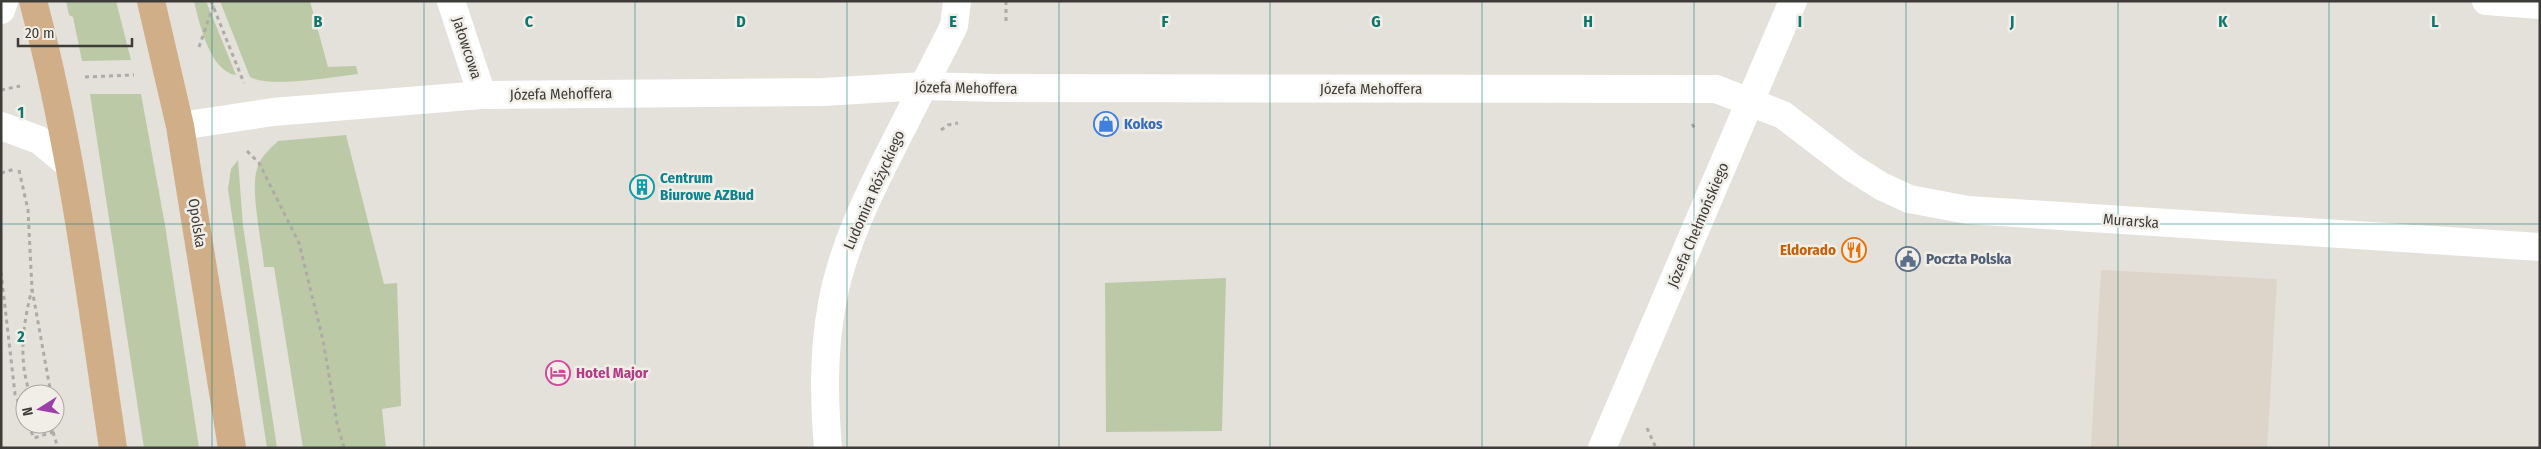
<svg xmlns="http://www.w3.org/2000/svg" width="2541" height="449" viewBox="0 0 2541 449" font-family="'Fira Sans Condensed',sans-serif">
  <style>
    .built { fill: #ddd5c9 }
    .green { fill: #bbc9a7 }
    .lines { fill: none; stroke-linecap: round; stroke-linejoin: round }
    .path { stroke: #aeaba6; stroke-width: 3; stroke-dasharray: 4 4; stroke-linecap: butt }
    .minor { stroke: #fff; stroke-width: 28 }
    .major { stroke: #d0af88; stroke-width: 28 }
    .grid { fill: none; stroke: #0f766e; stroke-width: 1; stroke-opacity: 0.55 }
    .labels { text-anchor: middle; stroke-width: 5; stroke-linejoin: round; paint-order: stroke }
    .street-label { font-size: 15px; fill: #3d3c39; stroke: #f1eee7 }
    .shop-label { font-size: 15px; font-weight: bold; fill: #366cbe; stroke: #f1eee7; text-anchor: start }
    .culture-label { font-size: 15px; font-weight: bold; fill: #0d838f; stroke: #f1eee7; text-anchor: start }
    .food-label { font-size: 15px; font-weight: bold; fill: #c56008; stroke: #f1eee7; text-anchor: end }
    .service-label { font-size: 15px; font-weight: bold; fill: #4e5e75; stroke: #f1eee7; text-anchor: start }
    .hotel-label { font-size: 15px; font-weight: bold; fill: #b23c85; stroke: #f1eee7; text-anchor: start }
    .grid-label { font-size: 16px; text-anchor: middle; font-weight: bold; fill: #0f766e; stroke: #f1eee7; stroke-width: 5; stroke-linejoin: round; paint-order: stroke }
  </style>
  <rect width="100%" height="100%" fill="#e4e0da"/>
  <polygon class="built" points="2101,270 2277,279 2267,448 2091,448"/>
  <g class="green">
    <polygon points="66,1 116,1 131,60 82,61 73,17 69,15"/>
    <path d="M194 1H206L236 75C210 72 199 22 194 1Z"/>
    <path d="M310 1 328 67 356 66 358 74C332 77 272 88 250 77L220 1Z"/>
    <polygon points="90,94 141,94 165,225 199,448 144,448"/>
    <path d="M346 135 384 284 397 283 401 406 382 409 386 448H303L274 267H264C262 242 250 191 257 169 260 157 270 149 278 141Z"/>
    <polygon points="238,160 243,226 277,448 267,448 228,189 231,169"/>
    <polygon points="1226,278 1222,431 1106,432 1105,283"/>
  </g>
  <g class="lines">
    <g class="path">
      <polyline points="211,1 244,83"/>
      <polyline points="1006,1 1006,23"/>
      <polyline points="199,47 215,1"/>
      <polyline points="85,77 134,75"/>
      <polyline points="1,90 20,86"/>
      <polyline points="1692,124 1696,130"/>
      <polyline points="941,130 948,125 958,123"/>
      <polyline points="247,151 259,163 299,243 323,340 337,423 344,448"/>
      <polyline points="19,170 28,210 32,289 51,394"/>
      <polyline points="1,173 15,169"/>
      <polyline points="1,272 15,394 25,418"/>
      <path d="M30 394C18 359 23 324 32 289"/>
      <polyline points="28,424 34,438 53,432"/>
      <polyline points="45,424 53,432"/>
      <polyline points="54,424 53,432 58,448"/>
      <polyline points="1647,428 1656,448"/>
    </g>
    <g class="minor">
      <polyline points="451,1 482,95"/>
      <polyline points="2486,1 2540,5"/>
      <polyline points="1,10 4,1"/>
      <polyline points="1,126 39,140 68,164"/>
      <polyline points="180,126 273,112 482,95 823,92 923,86 998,88 1716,89 1783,115 1851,167 1881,186 1909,199 1968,210 2540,247"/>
      <path d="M828 448C824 399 823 352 832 304 842 248 868 195 894 144 914 105 934 65 954 26L957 1"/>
      <polyline points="1602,448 1793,1"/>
    </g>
    <g class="major">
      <path d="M33 1C72 147 91 299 113 448"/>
      <polyline points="151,1 180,126 232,448"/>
    </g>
  </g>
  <path class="grid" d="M212 1V448M424 1V448M635 1V448M847 1V448M1059 1V448M1270 1V448M1482 1V448M1694 1V448M1906 1V448M2118 1V448M2329 1V448M1 224H2540"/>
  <defs>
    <symbol id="shop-ring" viewBox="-11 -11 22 22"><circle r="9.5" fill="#f1eee7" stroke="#3f7fe0" stroke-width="1.5"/><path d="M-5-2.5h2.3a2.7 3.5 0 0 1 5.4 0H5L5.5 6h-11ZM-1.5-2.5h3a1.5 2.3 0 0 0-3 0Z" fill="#3f7fe0"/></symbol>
    <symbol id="building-ring" viewBox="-11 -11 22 22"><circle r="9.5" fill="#f1eee7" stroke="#0f9aa8" stroke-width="1.5"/><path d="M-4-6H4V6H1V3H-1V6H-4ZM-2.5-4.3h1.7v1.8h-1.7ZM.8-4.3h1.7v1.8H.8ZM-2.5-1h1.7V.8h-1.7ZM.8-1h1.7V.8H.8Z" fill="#0f9aa8"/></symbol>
    <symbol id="restaurant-ring" viewBox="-11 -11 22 22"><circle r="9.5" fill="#f1eee7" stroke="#e8710a" stroke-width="1.5"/><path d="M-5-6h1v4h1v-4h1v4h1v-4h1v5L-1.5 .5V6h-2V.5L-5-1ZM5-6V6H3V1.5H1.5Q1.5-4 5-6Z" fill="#e8710a"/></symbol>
    <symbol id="civic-ring" viewBox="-11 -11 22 22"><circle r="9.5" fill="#f1eee7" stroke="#5c6f8a" stroke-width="1.5"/><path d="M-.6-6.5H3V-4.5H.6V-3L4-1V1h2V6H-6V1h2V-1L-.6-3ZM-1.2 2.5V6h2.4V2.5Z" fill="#5c6f8a"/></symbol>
    <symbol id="hotel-ring" viewBox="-11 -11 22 22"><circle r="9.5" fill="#f1eee7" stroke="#d1479c" stroke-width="1.5"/><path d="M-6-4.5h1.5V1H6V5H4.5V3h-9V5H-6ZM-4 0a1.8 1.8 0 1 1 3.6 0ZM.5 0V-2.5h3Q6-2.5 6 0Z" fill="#d1479c"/></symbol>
  </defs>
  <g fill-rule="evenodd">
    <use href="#shop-ring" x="1092" y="110" width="28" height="28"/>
    <use href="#building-ring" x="628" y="173" width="28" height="28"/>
    <use href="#restaurant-ring" x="1840" y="236" width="28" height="28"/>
    <use href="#civic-ring" x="1894" y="245" width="28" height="28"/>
    <use href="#hotel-ring" x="544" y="359" width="28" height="28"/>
  </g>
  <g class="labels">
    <g class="street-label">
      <text transform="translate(467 48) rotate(72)" y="5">Jałowcowa</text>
      <text transform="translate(966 88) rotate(1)" y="5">Józefa Mehoffera</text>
      <text x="1371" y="94">Józefa Mehoffera</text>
      <text transform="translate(561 94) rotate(-1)" y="5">Józefa Mehoffera</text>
      <text transform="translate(874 190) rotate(-66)" y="5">Ludomira Różyckiego</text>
      <text transform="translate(2131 221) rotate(4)" y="5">Murarska</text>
      <text transform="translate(197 223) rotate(81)" y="5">Opolska</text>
      <text transform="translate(1698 225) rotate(-67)" y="5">Józefa Chełmońskiego</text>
    </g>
    <g class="shop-label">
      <text x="1124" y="129">Kokos</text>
    </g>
    <g class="culture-label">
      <text x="660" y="183">Centrum<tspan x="660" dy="17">Biurowe AZBud</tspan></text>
    </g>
    <g class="food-label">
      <text x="1836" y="255">Eldorado</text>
    </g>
    <g class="service-label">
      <text x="1926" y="264">Poczta Polska</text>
    </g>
    <g class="hotel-label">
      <text x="576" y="378">Hotel Major</text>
    </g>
  </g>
  <g class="grid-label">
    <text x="318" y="27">B</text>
    <text x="529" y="27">C</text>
    <text x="741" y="27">D</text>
    <text x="953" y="27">E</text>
    <text x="1165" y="27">F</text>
    <text x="1376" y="27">G</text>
    <text x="1588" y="27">H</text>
    <text x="1800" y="27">I</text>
    <text x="2012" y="27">J</text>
    <text x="2223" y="27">K</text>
    <text x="2435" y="27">L</text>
    <text x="21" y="118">1</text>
    <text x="21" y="342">2</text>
  </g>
  <rect width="2541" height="449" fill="none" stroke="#3d3c39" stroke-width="5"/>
  <g transform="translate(40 409) rotate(259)"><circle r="24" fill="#f1eee7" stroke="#a9a7a1"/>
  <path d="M0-4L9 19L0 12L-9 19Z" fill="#9c3fa9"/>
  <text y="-8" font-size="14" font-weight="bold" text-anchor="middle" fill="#3d3c39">N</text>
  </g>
  <path d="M18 38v8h114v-8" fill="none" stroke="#3d3c39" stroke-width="2.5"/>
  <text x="25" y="38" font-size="15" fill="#3d3c39" stroke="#f1eee7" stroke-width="4" paint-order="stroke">20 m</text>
</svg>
